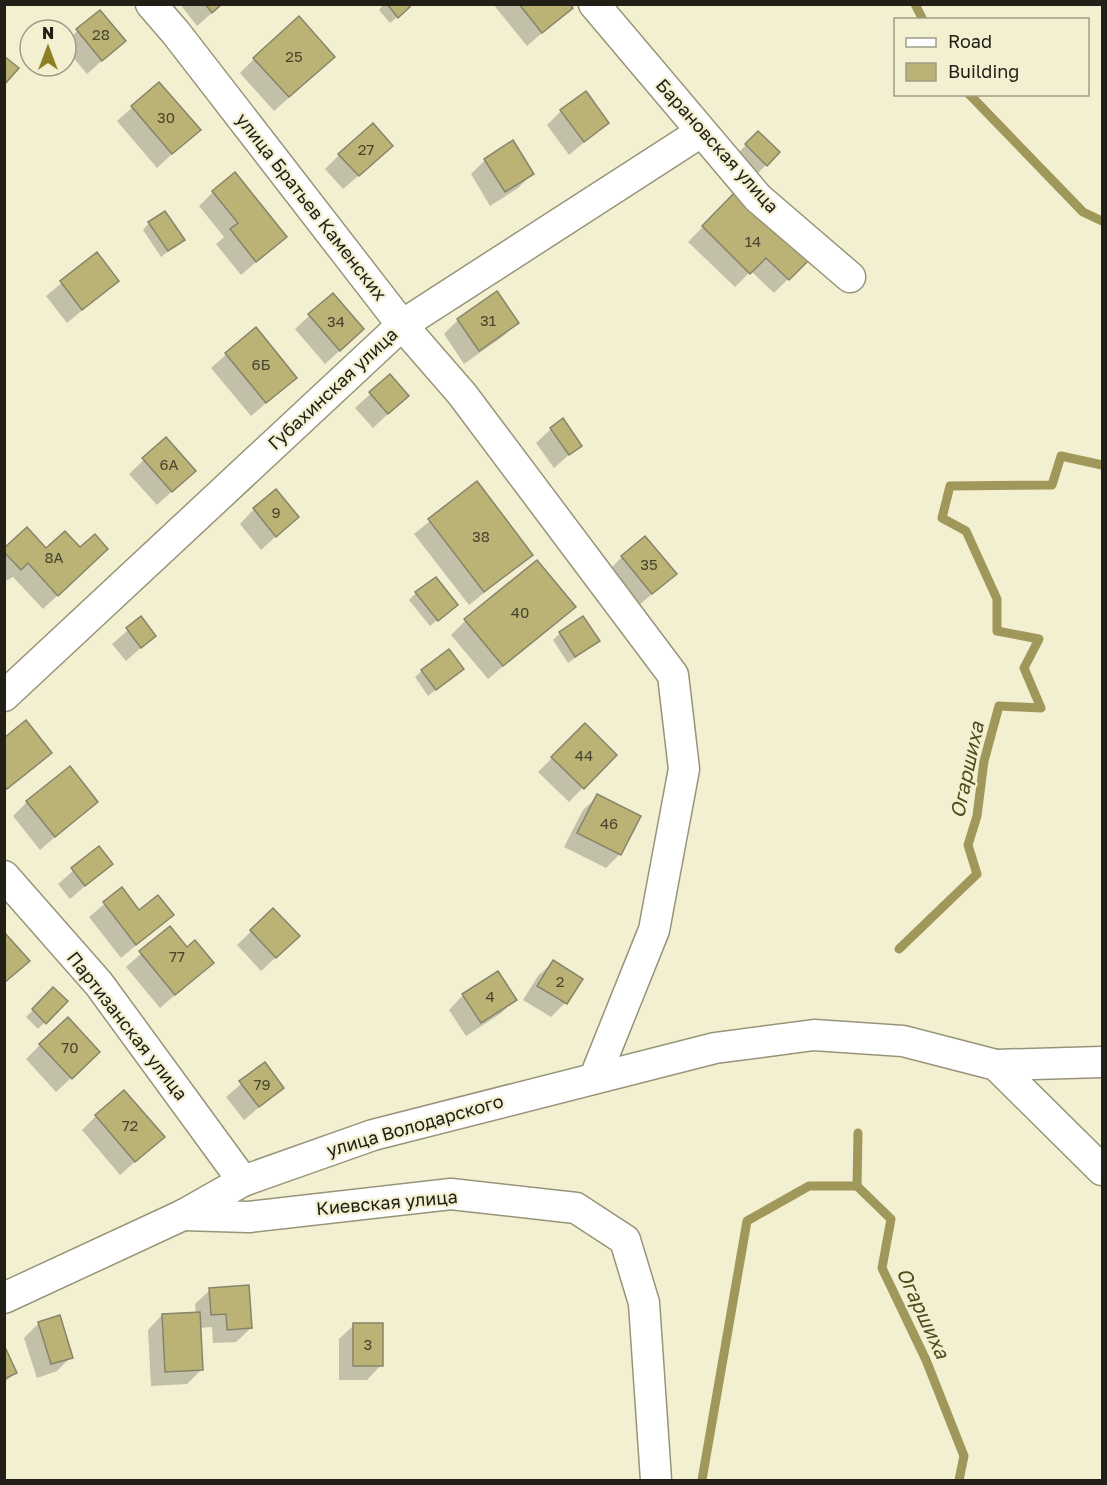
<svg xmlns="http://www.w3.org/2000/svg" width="1107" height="1485" viewBox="0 0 1107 1485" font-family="'Golos Text',sans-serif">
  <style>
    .shadow { fill: #0003 }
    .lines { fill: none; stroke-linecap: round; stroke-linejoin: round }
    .stream { stroke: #a0975a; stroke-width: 9 }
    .building { fill: #bbb375; stroke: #87846a; stroke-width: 1.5 }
    .minor-casing { stroke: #979479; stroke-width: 33 }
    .minor { stroke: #fff; stroke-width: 30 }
    .labels { text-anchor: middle; stroke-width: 4.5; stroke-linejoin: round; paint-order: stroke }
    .number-label { font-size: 15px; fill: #48452e }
    .street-label { font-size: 18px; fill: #222016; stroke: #f3f0d2 }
    .water-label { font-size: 20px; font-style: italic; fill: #524b1b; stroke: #f3f0d2 }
  </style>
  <rect width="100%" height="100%" fill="#f3f0d2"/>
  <g class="shadow">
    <polygon points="180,4 222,4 197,26"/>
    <polygon points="384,4 406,4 401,14 390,23 379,10"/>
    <polygon points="493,4 568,4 571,8 527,46"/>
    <polygon points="99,12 124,41 87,74 66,49 66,41"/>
    <polygon points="254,59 319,71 274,111 240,73"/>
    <polygon points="159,84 198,130 157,168 117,121"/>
    <polygon points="561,111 607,123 569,155 547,125"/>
    <polygon points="758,133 766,165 752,179 732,159"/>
    <polygon points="339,155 377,160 343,189 325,169"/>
    <polygon points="485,160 532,174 518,188 490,206 471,174"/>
    <polygon points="213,192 285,237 241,275 216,244 224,237 199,206"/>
    <polygon points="736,193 806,261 774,293 751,271 735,287 688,242"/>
    <polygon points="149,223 183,240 161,257 143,230"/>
    <polygon points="97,254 117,281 67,323 46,296"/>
    <polygon points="332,295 348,343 325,364 295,329"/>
    <polygon points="458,320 517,323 502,337 464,364 444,334"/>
    <polygon points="255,329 295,378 251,416 211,368"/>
    <polygon points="390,376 407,396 373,428 355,408"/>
    <polygon points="551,429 580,445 554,468 536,443"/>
    <polygon points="166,439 194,471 157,505 129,474"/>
    <polygon points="477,483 531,555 469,605 414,534"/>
    <polygon points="254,509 297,517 261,550 240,524"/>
    <polygon points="4,550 46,550 92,563 43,609 13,577 4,582"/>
    <polygon points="622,557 675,574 637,607 608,571"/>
    <polygon points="416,593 449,611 430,626 409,600"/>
    <polygon points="574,607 488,679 451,635 465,621"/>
    <polygon points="141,619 154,636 126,661 112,644"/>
    <polygon points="560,633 598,641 568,663 553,640"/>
    <polygon points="422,671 455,675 428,696 415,677"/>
    <polygon points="585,725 615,755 569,802 538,772"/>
    <polygon points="4,740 50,753 4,792"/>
    <polygon points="598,796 620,854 606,868 564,847 583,810"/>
    <polygon points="27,802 96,802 40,850 13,816"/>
    <polygon points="99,848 111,864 70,899 58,884"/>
    <polygon points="122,889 139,912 172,915 121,958 89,917"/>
    <polygon points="273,910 284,950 261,971 237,945"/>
    <polygon points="170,928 187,949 212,963 160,1008 126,967"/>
    <polygon points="553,962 580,979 565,1003 551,1017 523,1000 538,976"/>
    <polygon points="53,990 65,1001 38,1029 26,1017"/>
    <polygon points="463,995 515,1000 500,1014 466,1036 449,1010"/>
    <polygon points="40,1045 84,1066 56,1092 26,1059"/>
    <polygon points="264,1064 282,1088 244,1120 226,1097"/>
    <polygon points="96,1116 163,1137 120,1175 82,1130"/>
    <polygon points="210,1290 251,1328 236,1342 213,1343 212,1327 199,1328 201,1370 187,1384 151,1386 148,1330 162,1315 196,1314 195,1304"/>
    <polygon points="39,1323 71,1357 57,1371 37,1378 24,1338"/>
    <polygon points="354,1325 381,1365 367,1380 339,1380 339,1339"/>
    <polygon points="4,1349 15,1373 4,1383"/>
  </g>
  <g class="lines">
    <g class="stream">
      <polyline points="915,4 923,20"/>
      <polyline points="969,94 1083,212 1102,221"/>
      <polyline points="899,949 977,874 968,845 977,816 984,761 999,706 1041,708 1024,668 1039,639 997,631 997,599 966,531 942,518 950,486 1052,485 1061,456 1102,465"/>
      <polyline points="858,1133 857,1186 891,1219 882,1268 926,1360 964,1456 959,1480"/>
      <polyline points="702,1480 747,1221 809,1186 857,1186"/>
    </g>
  </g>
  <g class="building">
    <polygon points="205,4 222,4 212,13"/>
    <polygon points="387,4 408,4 410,7 398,18"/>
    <polygon points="519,4 570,4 573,8 542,33"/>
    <polygon points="100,10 126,41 102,61 76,29"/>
    <polygon points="299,16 335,57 289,97 253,58"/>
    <polygon points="4,56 19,68 4,85"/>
    <polygon points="159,82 201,130 172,154 131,106"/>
    <polygon points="586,91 609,123 584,142 560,110"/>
    <polygon points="373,123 393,146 359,176 338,154"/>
    <polygon points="758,131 780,152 767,166 745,144"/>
    <polygon points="513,140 534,174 505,192 484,159"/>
    <polygon points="235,172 287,237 256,262 230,229 238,223 212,191"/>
    <polygon points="736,191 808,261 789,280 766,258 750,274 702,226"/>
    <polygon points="165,211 185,240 168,251 148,222"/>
    <polygon points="97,252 119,281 82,310 60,281"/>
    <polygon points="497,291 519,323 479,351 457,319"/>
    <polygon points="333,293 364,329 340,351 308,314"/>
    <polygon points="256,327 297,378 266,403 225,353"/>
    <polygon points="390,374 409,396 388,414 369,392"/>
    <polygon points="563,418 582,446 569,455 550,428"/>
    <polygon points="166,437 196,471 172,492 142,458"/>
    <polygon points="477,481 533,555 484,592 428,519"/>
    <polygon points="276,489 299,517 276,537 253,508"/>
    <polygon points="27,527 46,548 65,531 80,547 95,534 108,549 58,596 28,563 21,570 4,552 4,548"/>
    <polygon points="645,536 677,574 652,594 621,556"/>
    <polygon points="537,560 576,607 503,666 464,619"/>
    <polygon points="436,577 458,605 438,621 415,592"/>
    <polygon points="141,616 156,636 141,648 126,628"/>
    <polygon points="583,616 600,641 575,657 559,632"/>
    <polygon points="449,649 464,669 436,690 421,670"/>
    <polygon points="26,720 52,753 7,789 4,785 4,738"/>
    <polygon points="585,723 617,755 584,789 551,757"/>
    <polygon points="70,766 98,802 55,837 26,801"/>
    <polygon points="597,794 641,816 621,855 577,833"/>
    <polygon points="99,846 113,864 85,886 71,868"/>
    <polygon points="122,887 139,910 158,895 174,915 136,945 103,902"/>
    <polygon points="273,908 300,936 276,958 250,930"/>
    <polygon points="170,926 187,947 195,940 214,963 175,995 139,951"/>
    <polygon points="4,932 30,961 4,983"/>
    <polygon points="553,960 583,979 567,1004 537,986"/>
    <polygon points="498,971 517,1000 481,1023 462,994"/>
    <polygon points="53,987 68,1001 46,1024 32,1009"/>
    <polygon points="68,1017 100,1052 72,1079 39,1044"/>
    <polygon points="265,1062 284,1088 259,1107 239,1081"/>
    <polygon points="124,1090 165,1137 135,1162 95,1115"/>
    <polygon points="249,1285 252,1328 227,1330 226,1314 211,1315 209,1288"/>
    <polygon points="200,1312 203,1370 165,1372 162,1314"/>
    <polygon points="60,1315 73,1358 51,1364 38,1322"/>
    <rect x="353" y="1323" width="30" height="43"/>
    <polygon points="4,1345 17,1373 4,1379"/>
  </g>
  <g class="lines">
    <defs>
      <g id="minor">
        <polyline points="151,4 176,33 402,325 462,394 673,675 684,769 654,930 595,1077"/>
        <polyline points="594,4 758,198 850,277"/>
        <polyline points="4,696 402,325 701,132"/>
        <polyline points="4,876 99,984 243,1181"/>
        <polyline points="996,1065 1102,1062"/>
        <polyline points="183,1215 249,1217 451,1194 576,1208 625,1240 644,1303 656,1480"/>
        <polyline points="4,1298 183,1215 243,1181 373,1135 715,1048 814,1035 903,1041 996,1065 1102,1170"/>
      </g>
    </defs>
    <use href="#minor" class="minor-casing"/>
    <use href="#minor" class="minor"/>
  </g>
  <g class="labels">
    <g class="number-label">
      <text x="101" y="40">28</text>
      <text x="294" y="62">25</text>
      <text x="166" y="123">30</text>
      <text x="366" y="155">27</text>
      <text x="753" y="247">14</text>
      <text x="488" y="326">31</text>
      <text x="336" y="327">34</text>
      <text x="261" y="370">6Б</text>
      <text x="169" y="470">6А</text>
      <text x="276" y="518">9</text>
      <text x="481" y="542">38</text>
      <text x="54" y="563">8А</text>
      <text x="649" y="570">35</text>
      <text x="520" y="618">40</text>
      <text x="584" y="761">44</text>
      <text x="609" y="829">46</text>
      <text x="177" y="962">77</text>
      <text x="560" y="987">2</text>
      <text x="490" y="1002">4</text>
      <text x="70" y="1053">70</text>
      <text x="262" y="1090">79</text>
      <text x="130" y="1131">72</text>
      <text x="368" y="1350">3</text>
    </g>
    <g class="street-label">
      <text transform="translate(717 146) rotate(48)" y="6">Барановская улица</text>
      <text transform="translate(311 207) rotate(52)" y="6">улица Братьев Каменских</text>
      <text transform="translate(333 389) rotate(-43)" y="6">Губахинская улица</text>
      <text transform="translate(127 1026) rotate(52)" y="6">Партизанская улица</text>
      <text transform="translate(415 1126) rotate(-16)" y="6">улица Володарского</text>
      <text transform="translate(387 1203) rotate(-5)" y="6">Киевская улица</text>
    </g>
    <g class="water-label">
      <text transform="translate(967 770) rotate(-78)" y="7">Огаршиха</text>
      <text transform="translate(923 1313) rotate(65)" y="7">Огаршиха</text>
    </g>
  </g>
  <rect width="1107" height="1485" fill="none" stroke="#222016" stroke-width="12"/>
  <rect x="894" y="18" width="195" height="78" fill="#f3f0d2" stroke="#9f9d87" stroke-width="1.5"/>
  <rect x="906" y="38" width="30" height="9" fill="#ffffff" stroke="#9f9d87" stroke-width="1.5"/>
  <text x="948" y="48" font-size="18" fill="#222016">Road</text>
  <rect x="906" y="63" width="30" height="18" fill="#bbb375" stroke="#9f9d87" stroke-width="1.5"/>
  <text x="948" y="78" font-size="18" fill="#222016">Building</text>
  <g transform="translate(48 48)"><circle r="28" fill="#f3f0d2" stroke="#9f9d87" stroke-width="1.5"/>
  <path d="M0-4.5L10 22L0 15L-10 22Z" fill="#8c8027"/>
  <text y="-9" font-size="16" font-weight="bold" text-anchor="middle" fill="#222016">N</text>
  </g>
</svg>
